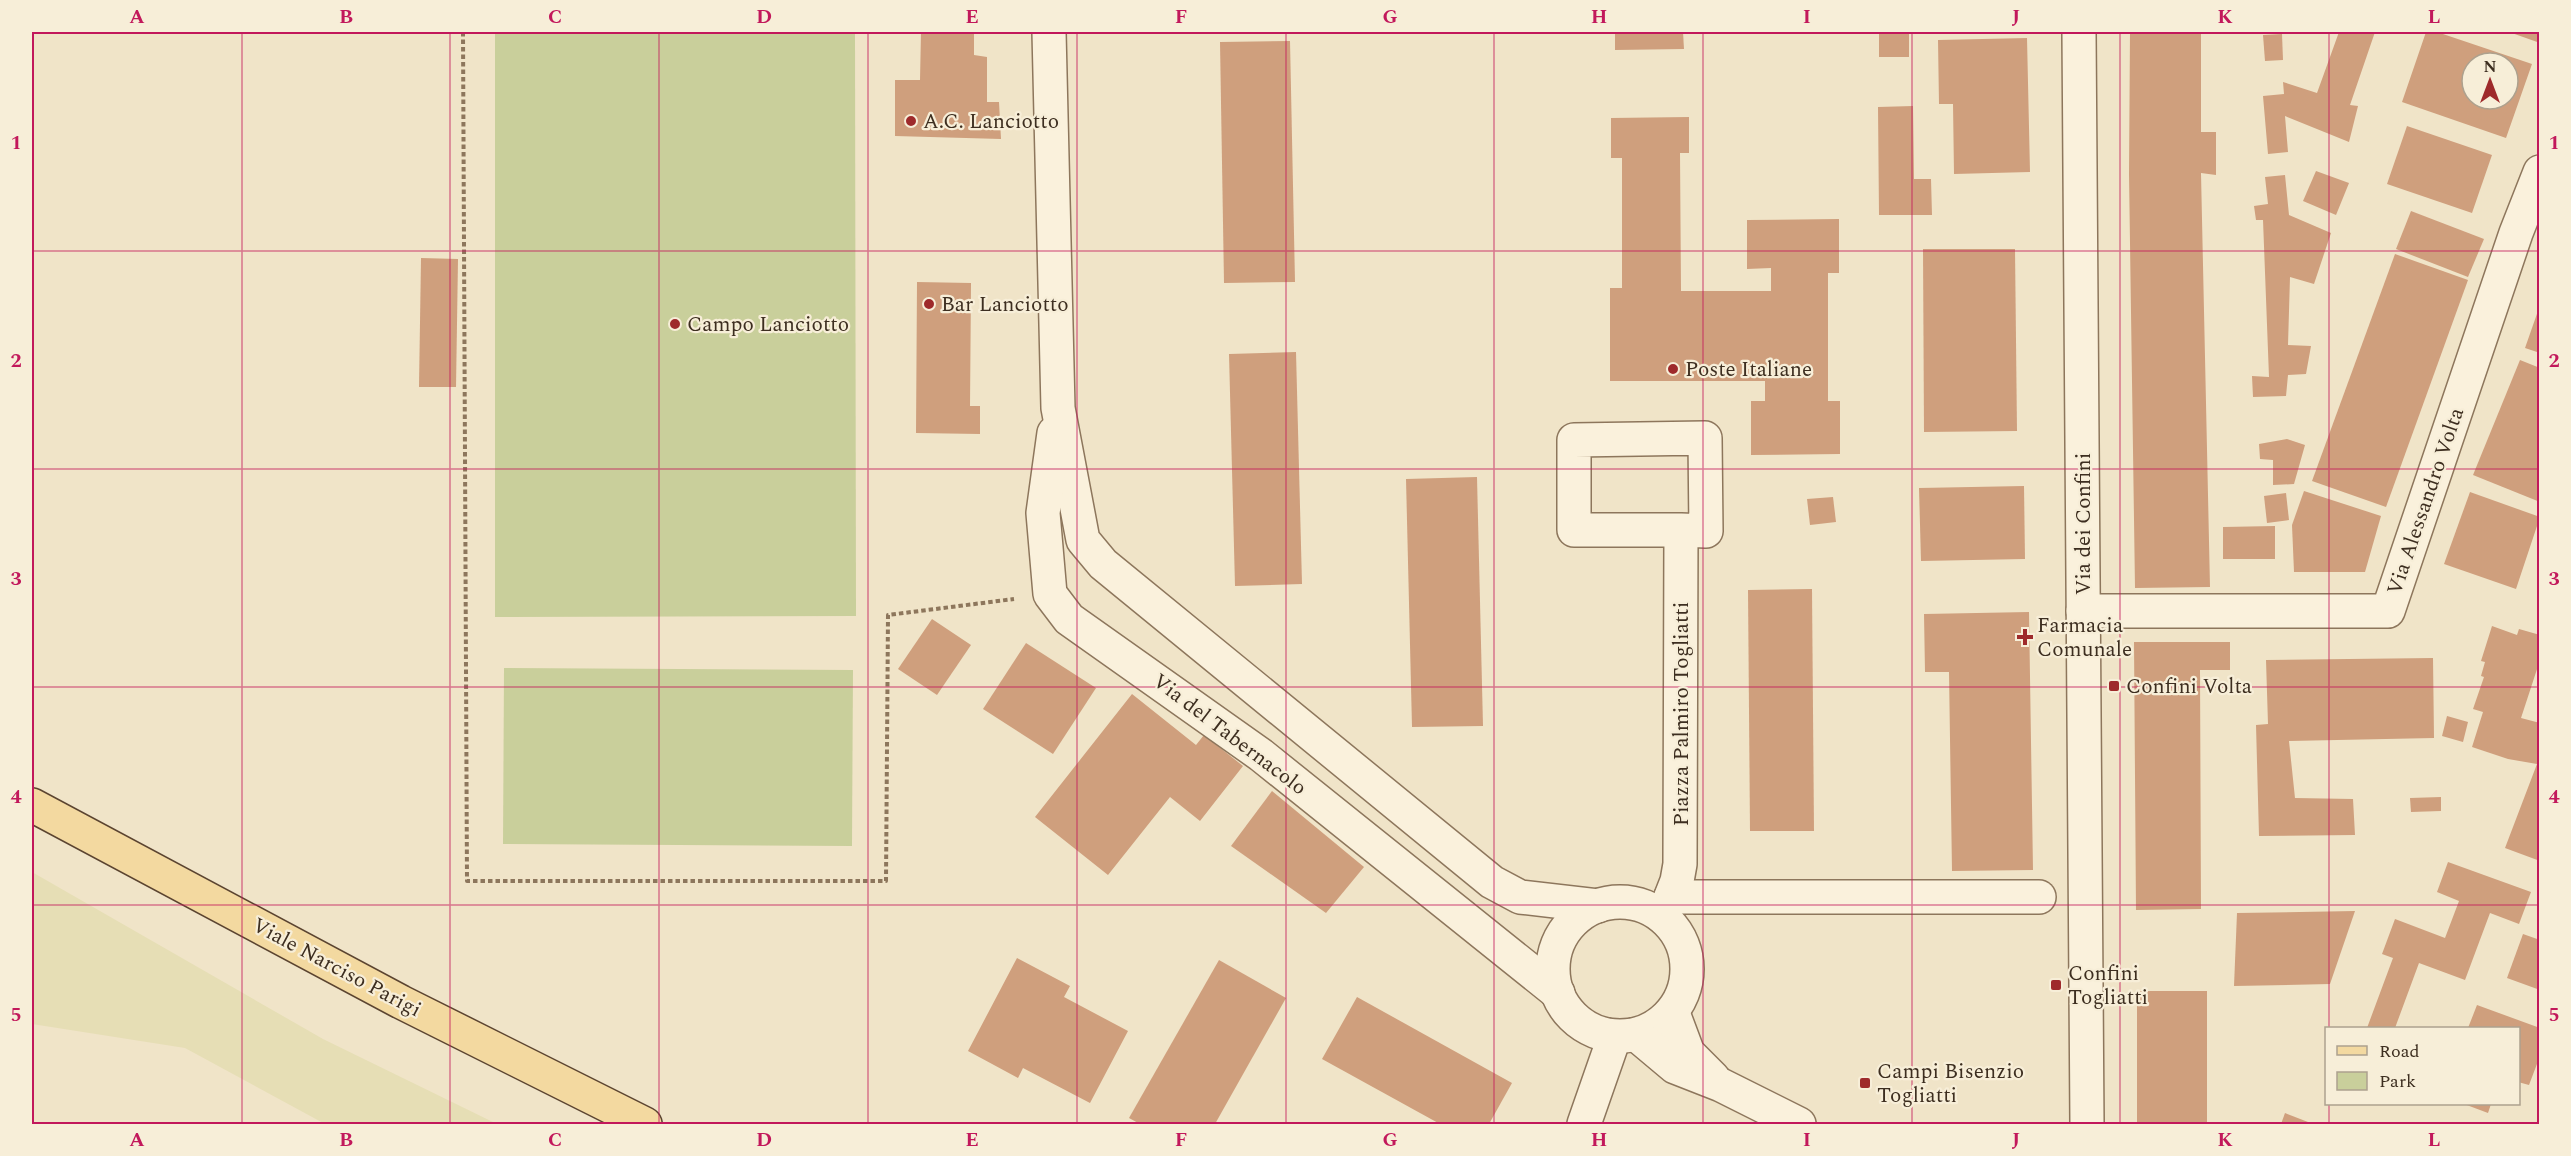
<svg xmlns="http://www.w3.org/2000/svg" width="2571" height="1156" viewBox="0 0 2571 1156" font-family="Spectral,serif">
  <style>
    .farmland { fill: #e6deb5 }
    .green { fill: #c9cf9b }
    .building { fill: #cf9f7d; fill-rule: evenodd }
    .lines { fill: none; stroke-linecap: round; stroke-linejoin: round }
    .minor-casing { stroke: #8d765c; stroke-width: 36 }
    .major-casing { stroke: #5b4430; stroke-width: 36 }
    .path { stroke: #8d765c; stroke-width: 4; stroke-dasharray: 4.5 3; stroke-linecap: butt }
    .minor { stroke: #faf1dc; stroke-width: 33 }
    .major { stroke: #f3d9a0; stroke-width: 33 }
    .grid { fill: none; stroke: #c2185b; stroke-width: 1.5; stroke-opacity: 0.55 }
    .poi-dot { fill: #9e2a2b; stroke: #f7eed8; stroke-width: 2 }
    .labels { text-anchor: middle; stroke-width: 4.5; stroke-linejoin: round; paint-order: stroke }
    .poi-label { font-size: 21px; fill: #3d2e20; stroke: #f7eed8; text-anchor: start }
    .street-label { font-size: 21px; fill: #3d2e20; stroke: #f7eed8 }
    .neatline { fill: none; stroke: #c2185b; stroke-width: 2 }
    .grid-label { font-size: 20px; text-anchor: middle; font-weight: bold; fill: #c2185b }
  </style>
  <rect width="100%" height="100%" fill="#f0e4c8"/>
  <polygon class="farmland" points="32,872 323,1039 497,1124 325,1124 185,1048 32,1024"/>
  <g class="green">
    <polygon points="495,32 855,32 856,616 495,617"/>
    <polygon points="504,668 853,670 852,846 503,844"/>
  </g>
  <g class="building">
    <polygon points="921,32 974,32 974,55 987,57 987,102 999,102 1001,139 895,136 895,80 920,80"/>
    <polygon points="1615,32 1683,32 1684,49 1615,50"/>
    <rect x="1879" y="32" width="30" height="25"/>
    <polygon points="2130,32 2201,32 2201,132 2216,132 2216,175 2201,173 2210,587 2135,588 2129,174"/>
    <polygon points="2339,32 2375,32 2350,105 2358,106 2349,142 2285,116 2288,152 2268,154 2263,96 2284,94 2283,82 2317,93"/>
    <path d="M2426 32H2437L2532 64 2506 138 2402 102ZM2472 63H2508V99H2472Z"/>
    <polygon points="2509,32 2540,32 2540,43"/>
    <polygon points="2282,34 2283,60 2265,61 2263,35"/>
    <polygon points="2027,38 2030,172 1954,174 1953,104 1939,104 1938,40"/>
    <polygon points="1290,41 1295,282 1224,283 1220,42"/>
    <polygon points="1913,106 1914,179 1931,179 1932,215 1879,215 1878,107"/>
    <polygon points="1689,117 1689,153 1680,153 1681,291 1771,291 1771,268 1747,269 1747,220 1839,219 1839,273 1828,273 1828,401 1840,401 1840,454 1751,455 1751,401 1765,401 1765,381 1610,381 1610,288 1622,288 1622,158 1611,158 1611,118"/>
    <polygon points="2407,126 2492,155 2472,213 2387,184"/>
    <polygon points="2316,171 2349,183 2336,215 2303,201"/>
    <polygon points="2285,175 2289,215 2331,233 2314,284 2290,277 2288,345 2311,346 2306,374 2288,375 2286,396 2253,397 2252,376 2269,377 2263,220 2256,220 2254,206 2268,204 2265,177"/>
    <polygon points="2411,211 2484,239 2468,277 2396,249"/>
    <polygon points="1923,249 2015,249 2017,431 1924,432"/>
    <polygon points="2395,254 2468,280 2386,507 2312,481"/>
    <polygon points="421,258 458,259 456,387 419,387"/>
    <polygon points="917,282 971,283 970,406 980,406 980,434 916,433"/>
    <polygon points="2539,308 2540,308 2540,353 2525,348"/>
    <polygon points="1296,352 1302,584 1235,586 1229,354"/>
    <polygon points="2520,360 2540,368 2540,502 2473,475"/>
    <polygon points="2287,439 2305,445 2294,484 2273,485 2273,460 2260,459 2259,444"/>
    <polygon points="1477,477 1483,726 1412,727 1406,479"/>
    <polygon points="2024,486 2025,559 1921,561 1919,488"/>
    <polygon points="2304,491 2381,516 2365,572 2294,572 2292,525"/>
    <polygon points="2470,492 2540,517 2516,589 2444,564"/>
    <polygon points="2286,493 2289,520 2267,523 2264,496"/>
    <polygon points="1833,497 1836,522 1810,525 1807,499"/>
    <polygon points="2275,526 2275,559 2223,559 2223,527"/>
    <polygon points="1812,589 1814,831 1750,831 1748,590"/>
    <polygon points="2029,612 2033,870 1952,871 1949,672 1925,672 1924,614"/>
    <polygon points="932,619 971,645 937,695 898,669"/>
    <polygon points="2492,626 2517,635 2519,629 2540,635 2540,660 2521,718 2540,723 2540,861 2505,848 2537,764 2508,759 2472,747 2483,712 2473,709 2484,677 2481,676 2485,662 2481,661"/>
    <polygon points="2134,642 2230,642 2230,670 2200,670 2201,909 2136,910"/>
    <polygon points="1026,643 1096,688 1053,754 983,709"/>
    <polygon points="2433,658 2434,738 2289,741 2295,798 2353,799 2355,835 2259,836 2256,725 2268,724 2266,660"/>
    <polygon points="1132,694 1196,745 1204,735 1243,766 1200,821 1170,797 1108,875 1035,817"/>
    <polygon points="2447,716 2468,722 2463,742 2442,736"/>
    <polygon points="1272,791 1364,867 1326,913 1231,846"/>
    <polygon points="2441,797 2441,811 2411,812 2410,798"/>
    <polygon points="2448,862 2531,892 2519,924 2490,913 2465,980 2419,963 2395,1028 2367,1028 2393,958 2382,954 2395,919 2445,938 2459,901 2437,892"/>
    <polygon points="2355,911 2330,984 2234,986 2237,913"/>
    <polygon points="2523,934 2540,940 2540,990 2507,978"/>
    <polygon points="1017,958 1070,986 1064,997 1128,1031 1090,1103 1023,1068 1018,1078 968,1051"/>
    <polygon points="1219,960 1286,998 1215,1124 1140,1124 1129,1118"/>
    <rect x="2137" y="991" width="70" height="133"/>
    <polygon points="1357,997 1512,1083 1489,1124 1440,1124 1322,1059"/>
    <polygon points="2477,1005 2540,1028 2540,1056 2529,1085 2518,1082 2518,1028 2468,1028"/>
    <polygon points="2464,1104 2491,1104 2488,1113"/>
    <polygon points="2285,1113 2308,1122 2307,1124 2281,1124"/>
  </g>
  <g class="lines">
    <defs>
      <g id="minor">
        <polyline points="1049,32 1058,408 1083,540 1103,564 1492,882 1520,897 1598,906"/>
        <polyline points="2079,32 2087,1124"/>
        <polyline points="1054,433 1043,513 1050,594 1069,619 1261,755 1558,993"/>
        <polyline points="2083,611 2388,611 2516,233 2540,172"/>
        <polyline points="1671,897 2039,897"/>
        <circle cx="1620" cy="969" r="67"/>
        <polyline points="1663,917 1677,881 1680,864 1681,530 1706,531 1705,438 1574,440 1574,530 1681,530"/>
        <polyline points="1673,1013 1688,1053 1713,1078"/>
        <polyline points="1638,1036 1675,1067 1721,1085 1799,1124"/>
        <polyline points="1584,1124 1614,1038"/>
      </g>
      <polyline id="major" points="32,805 401,1002 645,1124"/>
    </defs>
    <use href="#minor" class="minor-casing"/>
    <use href="#major" class="major-casing"/>
    <polyline class="path" points="463,32 467,881 886,881 888,615 1014,599"/>
    <use href="#minor" class="minor"/>
    <use href="#major" class="major"/>
  </g>
  <path class="grid" d="M242 32V1124M450 32V1124M659 32V1124M868 32V1124M1077 32V1124M1286 32V1124M1494 32V1124M1703 32V1124M1912 32V1124M2120 32V1124M2329 32V1028M32 251H2540M32 469H2540M32 687H2540M32 905H2540M2329 1104V1124"/>
  <g class="poi-dot">
    <circle cx="911" cy="121" r="6"/>
    <circle cx="929" cy="304" r="6"/>
    <circle cx="675" cy="324" r="6"/>
    <circle cx="1673" cy="369" r="6"/>
    <path d="M2022 628h6v6h6v6h-6v6h-6v-6h-6v-6h6z"/>
    <rect x="2108" y="680" width="12" height="12" rx="3"/>
    <rect x="2050" y="979" width="12" height="12" rx="3"/>
    <rect x="1859" y="1077" width="12" height="12" rx="3"/>
  </g>
  <g class="labels">
    <g class="poi-label">
      <text x="923" y="128">A.C. Lanciotto</text>
      <text x="941" y="311">Bar Lanciotto</text>
      <text x="687" y="331">Campo Lanciotto</text>
      <text x="1685" y="376">Poste Italiane</text>
      <text x="2037" y="632">Farmacia<tspan x="2037" dy="24">Comunale</tspan></text>
      <text x="2126" y="693">Confini Volta</text>
      <text x="2068" y="980">Confini<tspan x="2068" dy="24">Togliatti</tspan></text>
      <text x="1877" y="1078">Campi Bisenzio<tspan x="1877" dy="24">Togliatti</tspan></text>
    </g>
    <g class="street-label">
      <text transform="translate(2425 501) rotate(-71)" y="7">Via Alessandro Volta</text>
      <text transform="translate(2083 524) rotate(-90)" y="7">Via dei Confini</text>
      <text transform="translate(1681 714) rotate(-90)" y="7">Piazza Palmiro Togliatti</text>
      <text transform="translate(1230 734) rotate(37)" y="7">Via del Tabernacolo</text>
      <text transform="translate(337 967) rotate(28)" y="7">Viale Narciso Parigi</text>
    </g>
  </g>
  <rect width="2571" height="1156" fill="none" stroke="#f7eed8" stroke-width="66"/>
  <rect x="2325" y="1027" width="195" height="78" fill="#f7eed8" stroke="#ada18e" stroke-width="1.5"/>
  <rect x="2337" y="1046" width="30" height="9" fill="#f3d9a0" stroke="#ada18e" stroke-width="1.5"/>
  <text x="2379" y="1057" font-size="18" fill="#3d2e20">Road</text>
  <rect x="2337" y="1072" width="30" height="18" fill="#c9cf9b" stroke="#ada18e" stroke-width="1.5"/>
  <text x="2379" y="1087" font-size="18" fill="#3d2e20">Park</text>
  <g transform="translate(2490 81)"><circle r="28" fill="#f7eed8" stroke="#ada18e" stroke-width="1.5"/>
  <path d="M0-4.5L10 22L0 15L-10 22Z" fill="#9e2a2b"/>
  <text y="-9" font-size="16" font-weight="bold" text-anchor="middle" fill="#3d2e20">N</text>
  </g>
  <rect x="33" y="33" width="2505" height="1090" class="neatline"/>
  <g class="grid-label">
    <text x="137" y="23">A</text>
    <text x="346" y="23">B</text>
    <text x="555" y="23">C</text>
    <text x="764" y="23">D</text>
    <text x="972" y="23">E</text>
    <text x="1181" y="23">F</text>
    <text x="1390" y="23">G</text>
    <text x="1599" y="23">H</text>
    <text x="1807" y="23">I</text>
    <text x="2016" y="23">J</text>
    <text x="2225" y="23">K</text>
    <text x="2434" y="23">L</text>
    <text x="16" y="149">1</text>
    <text x="2554" y="149">1</text>
    <text x="16" y="367">2</text>
    <text x="2554" y="367">2</text>
    <text x="16" y="585">3</text>
    <text x="2554" y="585">3</text>
    <text x="16" y="803">4</text>
    <text x="2554" y="803">4</text>
    <text x="16" y="1021">5</text>
    <text x="2554" y="1021">5</text>
    <text x="137" y="1146">A</text>
    <text x="346" y="1146">B</text>
    <text x="555" y="1146">C</text>
    <text x="764" y="1146">D</text>
    <text x="972" y="1146">E</text>
    <text x="1181" y="1146">F</text>
    <text x="1390" y="1146">G</text>
    <text x="1599" y="1146">H</text>
    <text x="1807" y="1146">I</text>
    <text x="2016" y="1146">J</text>
    <text x="2225" y="1146">K</text>
    <text x="2434" y="1146">L</text>
  </g>
</svg>
